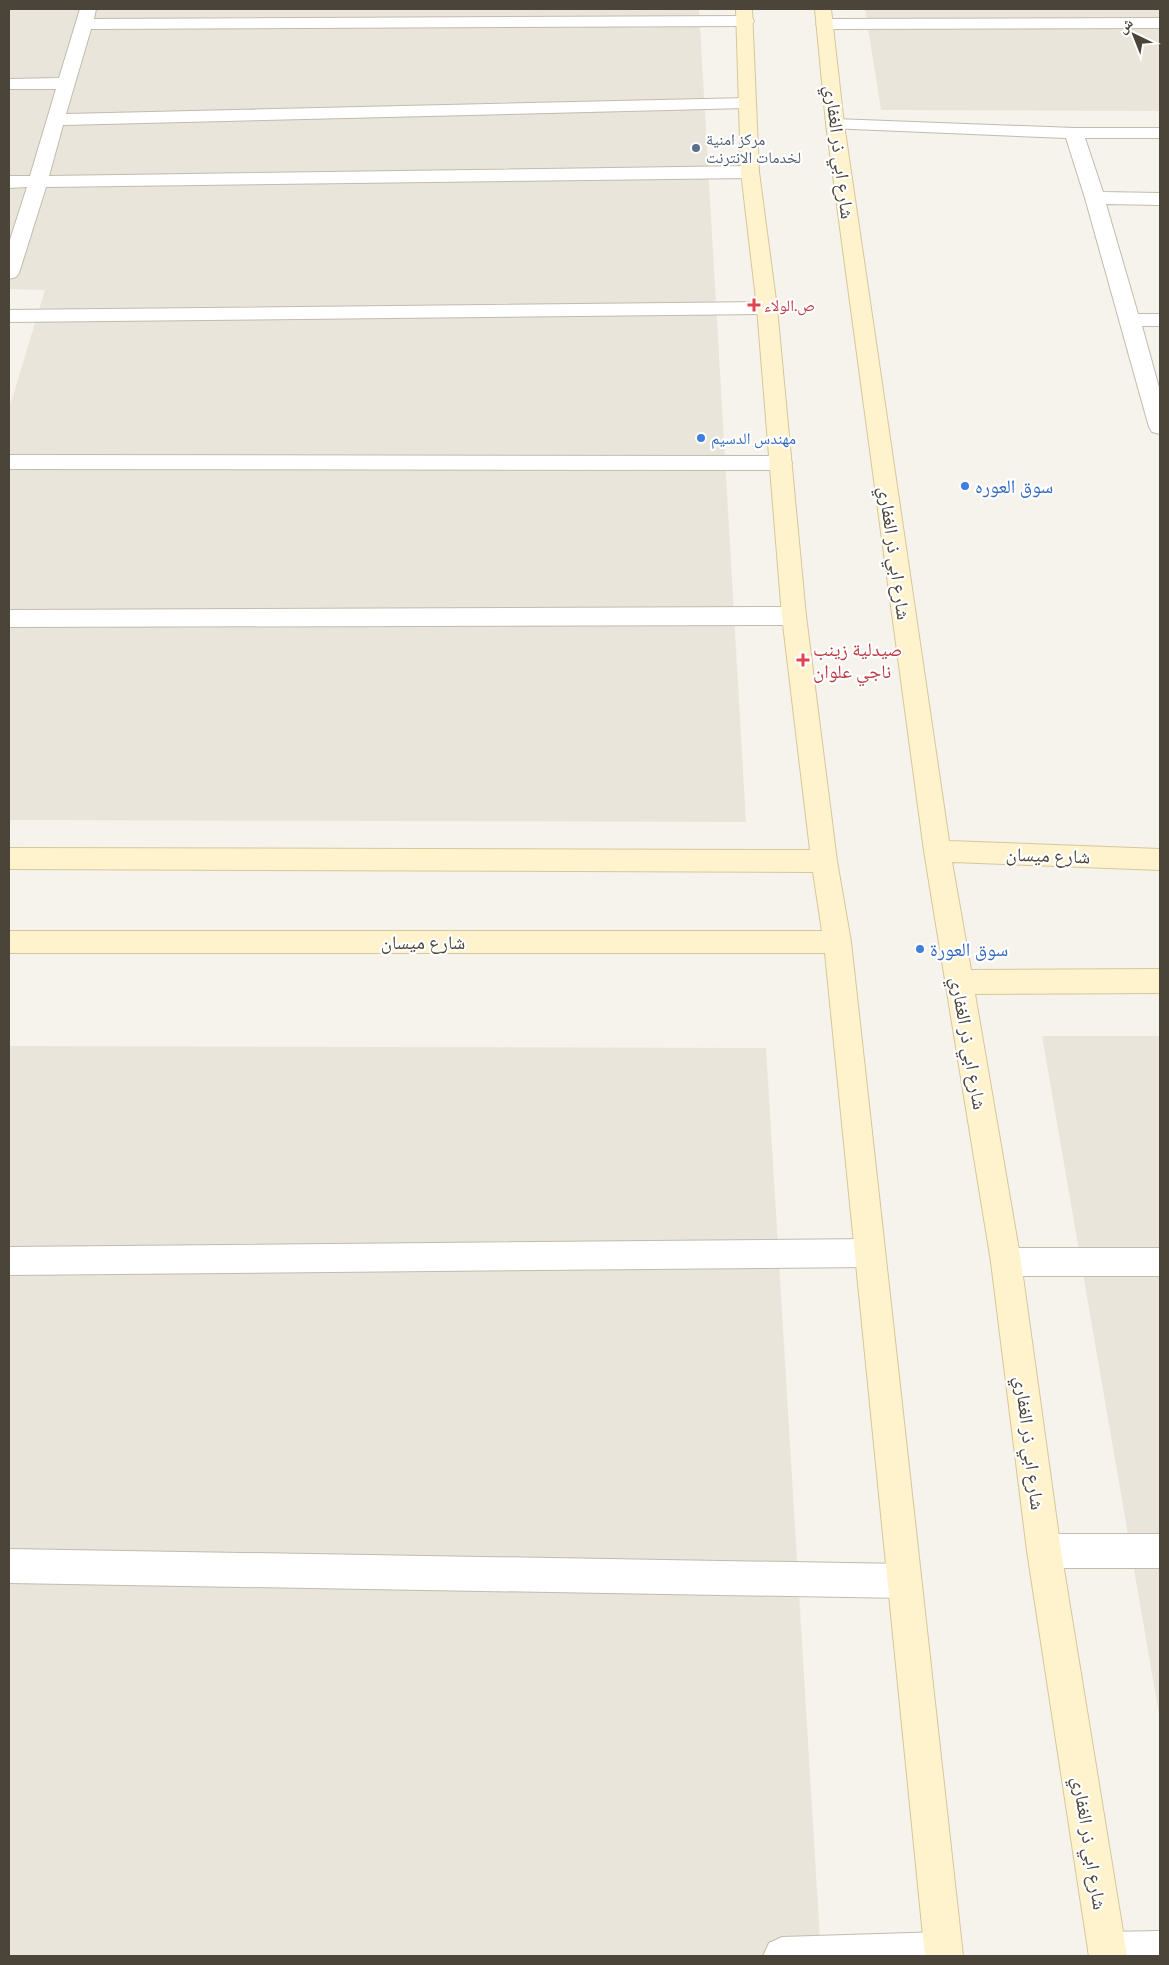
<svg xmlns="http://www.w3.org/2000/svg" width="1169" height="1965" viewBox="0 0 1169 1965" font-family="Cabin,'Noto Naskh Arabic',sans-serif">
  <style>
    .residential { fill: #eae5da }
    .lines { fill: none; stroke-linecap: round; stroke-linejoin: round }
    .street-casing { stroke: #c2bbae; stroke-width: 2 }
    .secondary-casing { stroke: #d6c79b; stroke-width: 2 }
    .street { fill: #fff; fill-rule: evenodd }
    .secondary { fill: #fff3cd; fill-rule: evenodd }
    .service-dot { fill: #5c6f8a; stroke: #fff; stroke-width: 2 }
    .health-dot { fill: #e0444e; stroke: #fff; stroke-width: 2 }
    .shop-dot { fill: #3f7fe0; stroke: #fff; stroke-width: 2 }
    .labels { text-anchor: middle; stroke-width: 4.5; stroke-linejoin: round; paint-order: stroke }
    .far-service-label { font-size: 16px; fill: #4e5e75; stroke: #fff; text-anchor: start }
    .far-health-label { font-size: 16px; fill: #be3a42; stroke: #fff; text-anchor: start }
    .far-shop-label { font-size: 16px; fill: #366cbe; stroke: #fff; text-anchor: start }
    .street-label { font-size: 19px; fill: #4b4439; stroke: #fff }
    .shop-label { font-size: 19px; fill: #366cbe; stroke: #fff; text-anchor: start }
    .health-label { font-size: 19px; fill: #be3a42; stroke: #fff; text-anchor: start }
  </style>
  <rect width="100%" height="100%" fill="#f6f3ec"/>
  <g class="residential">
    <polygon points="9,9 699,9 746,822 9,820 9,409 45,290 9,289"/>
    <polygon points="865,9 1160,9 1160,111 881,110"/>
    <polygon points="1042,1036 1160,1036 1160,1720"/>
    <polygon points="9,1046 766,1048 821,1956 9,1956"/>
  </g>
  <g class="lines">
    <defs>
      <g id="street">
        <polygon points="80,9 96,9 94,19 745,16 751,17 754,21 751,25 745,26 91,29 66,114 747,98 753,99 756,103 753,107 747,108 63,125 49,176 750,166 757,168 759,172 757,176 750,178 46,187 19,273 16,277 9,279 9,243 27,187 9,188 9,176 30,176 56,89 9,89 9,79 59,78"/>
        <polygon points="1160,18 1160,28 825,29 819,28 816,24 819,20 825,19"/>
        <polygon points="835,119 1074,128 1160,128 1160,138 1085,138 1103,192 1160,193 1160,205 1106,204 1138,314 1160,314 1160,326 1142,326 1160,391 1160,434 1152,432 1149,427 1085,198 1066,138 829,128 826,124 829,120"/>
        <polygon points="767,302 774,304 777,308 774,312 767,314 9,322 9,310"/>
        <polygon points="9,455 781,456 789,458 792,463 789,468 781,470 9,469"/>
        <polygon points="794,607 802,610 806,616 802,622 794,625 9,627 9,610"/>
        <polygon points="869,1239 880,1243 884,1253 880,1263 869,1267 9,1275 9,1247"/>
        <polygon points="1006,1248 1160,1248 1160,1276 1006,1276 995,1272 991,1262 995,1252"/>
        <polygon points="1044,1534 1160,1534 1160,1568 1044,1568 1032,1563 1027,1551 1032,1539"/>
        <polygon points="9,1549 904,1564 916,1569 921,1581 916,1593 904,1598 9,1583"/>
        <polygon points="1160,1931 1160,1956 1090,1956 1088,1951 1094,1938 1107,1932"/>
        <polygon points="943,1932 956,1938 962,1951 960,1956 763,1956 769,1943 782,1937"/>
      </g>
      <g id="secondary">
        <polygon points="736,9 752,9 759,172 777,308 806,616 837,861 851,942 963,1956 925,1956 825,953 9,953 9,931 822,931 813,872 9,869 9,848 810,850 782,616 757,308 741,172"/>
        <polygon points="815,9 831,9 844,124 949,841 1160,849 1160,870 952,862 971,970 1160,969 1160,993 975,994 1021,1262 1061,1551 1127,1956 1089,1956 1027,1551 991,1262 924,851 826,124"/>
      </g>
    </defs>
    <use href="#street" class="street-casing"/>
    <use href="#secondary" class="secondary-casing"/>
    <use href="#street" class="street"/>
    <use href="#secondary" class="secondary"/>
  </g>
  <circle class="service-dot" cx="696" cy="148" r="5"/>
  <g class="health-dot">
    <path d="M751.5 297.5h5v5h5v5h-5v5h-5v-5h-5v-5h5z"/>
    <path d="M800.5 652.5h5v5h5v5h-5v5h-5v-5h-5v-5h5z"/>
  </g>
  <g class="shop-dot">
    <circle cx="701" cy="438" r="5"/>
    <circle cx="965" cy="486" r="5"/>
    <circle cx="920" cy="949" r="5"/>
  </g>
  <g class="labels">
    <g class="far-service-label">
      <text x="706" y="145">مركز امنية<tspan x="706" dy="18">لخدمات الانترنت</tspan></text>
    </g>
    <g class="far-health-label">
      <text x="764" y="311">ص.الولاء</text>
    </g>
    <g class="far-shop-label">
      <text x="711" y="444">مهندس الدسيم</text>
    </g>
    <g class="street-label">
      <text transform="translate(840 152) rotate(83)" y="7">شارع ابي ذر الغفاري</text>
      <text transform="translate(895 553) rotate(82)" y="7">شارع ابي ذر الغفاري</text>
      <text transform="translate(1048 855) rotate(2)" y="7">شارع ميسان</text>
      <text x="423" y="949">شارع ميسان</text>
      <text transform="translate(969 1043) rotate(80)" y="7">شارع ابي ذر الغفاري</text>
      <text transform="translate(1030 1443) rotate(83)" y="7">شارع ابي ذر الغفاري</text>
      <text transform="translate(1090 1843) rotate(81)" y="7">شارع ابي ذر الغفاري</text>
    </g>
    <g class="shop-label">
      <text x="975" y="493">سوق العوره</text>
      <text x="930" y="956">سوق العورة</text>
    </g>
    <g class="health-label">
      <text x="813" y="656">صيدلية زينب<tspan x="813" dy="22">ناجي علوان</tspan></text>
    </g>
  </g>
  <rect width="1169" height="1965" fill="none" stroke="#4b4439" stroke-width="20"/>
  <g transform="translate(1134 35) rotate(317)" stroke="#ffffff" stroke-width="4" paint-order="stroke">
  <path d="M0-4L9 19L0 12L-9 19Z" fill="#4b4439"/>
  <text y="-8" font-size="14" font-weight="bold" text-anchor="middle" fill="#4b4439">ش</text>
  </g>
</svg>
